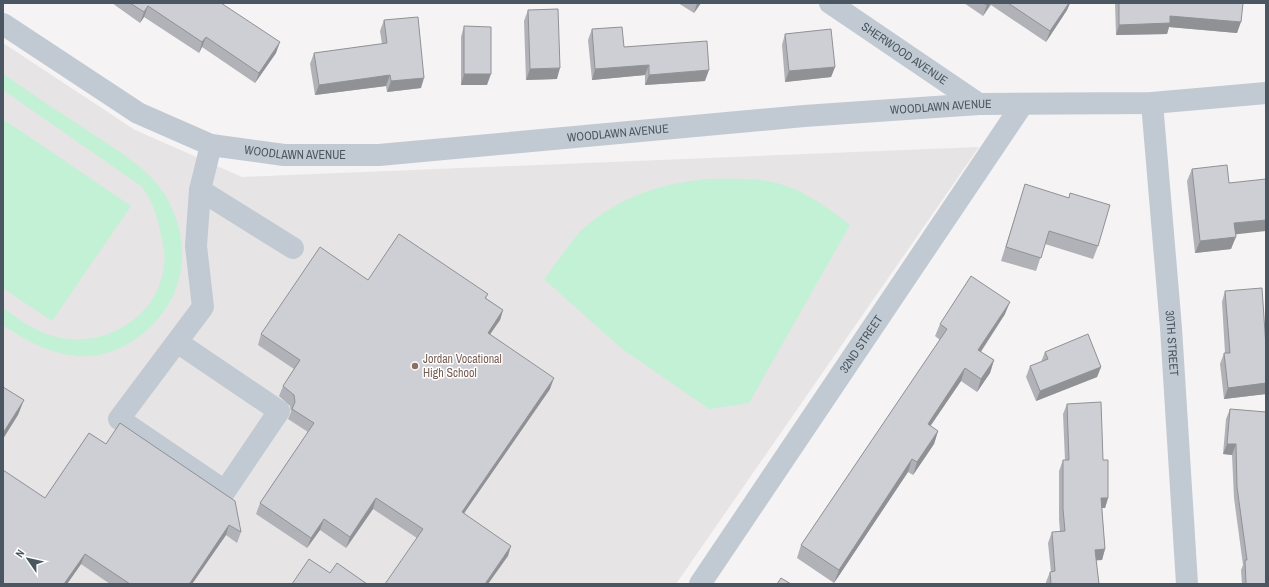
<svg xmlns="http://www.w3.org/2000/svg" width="1269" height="587" viewBox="0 0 1269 587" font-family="'Archivo Narrow',sans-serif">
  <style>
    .education { fill: #e6e4e5 }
    .green { fill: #c3f1d5 }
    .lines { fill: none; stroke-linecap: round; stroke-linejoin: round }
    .minor { stroke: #c1cad2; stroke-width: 22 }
    .wall { fill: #b0b2b7 }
    .shaded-wall { fill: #909195 }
    .building { fill: #cdcfd5; stroke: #909195 }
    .education-dot { fill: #8d6e63; stroke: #fff; stroke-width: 1.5 }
    .labels { text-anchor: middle; stroke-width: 3; stroke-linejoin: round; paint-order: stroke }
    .street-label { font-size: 12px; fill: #4a5661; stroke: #fff }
    .education-label { font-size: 12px; fill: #785e54; stroke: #fff; text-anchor: start }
  </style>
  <rect width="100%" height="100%" fill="#f5f3f3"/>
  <polygon class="education" points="3,43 135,130 242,177 979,147 676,584 3,584"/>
  <g class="green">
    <path d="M3 74C32 94 62 114 91 133 116 150 146 166 163 192 196 244 186 305 134 340 118 351 97 358 77 356 48 353 26 341 3 325V308C19 319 34 331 53 336 102 350 158 319 164 266 166 256 163 246 161 236 158 217 153 201 141 186L3 90Z"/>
    <polygon points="3,119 131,206 52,321 3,288"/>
    <path d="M706 179C726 179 747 178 767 181 798 186 826 206 850 225L749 403 709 409 621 348 544 279C555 266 573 237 585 227 622 196 660 184 706 179Z"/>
  </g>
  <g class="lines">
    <g class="minor">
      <path id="s1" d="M830 3 979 104"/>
      <path id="s2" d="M3 24 138 113 211 145 284 155H379L804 116 979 104 1152 103 1266 93"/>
      <path id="s3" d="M1152 103 1171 328 1187 584"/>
      <polyline points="200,190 293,248"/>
      <polyline points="177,342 279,411 225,491 119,419 203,307 196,246 200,190 211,145"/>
      <path id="s4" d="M700 584 1022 105"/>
    </g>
  </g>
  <g class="wall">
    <polygon points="112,3 221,3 276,53 255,83 202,47 199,53 144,17 140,23"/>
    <polygon points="678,3 701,3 694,13"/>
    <polygon points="964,3 1070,3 1067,10 1046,42 991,5 983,16"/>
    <polygon points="1115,3 1243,3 1237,33 1169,27 1167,34 1116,35"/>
    <polygon points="528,10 557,79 526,80 524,21"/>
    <polygon points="384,20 421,88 387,92 386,86 315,95 310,64 314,53 382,44 380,31"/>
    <polygon points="464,26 487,85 461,85 461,37"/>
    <polygon points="592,29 624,47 705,81 645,85 645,75 592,80 588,40"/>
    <polygon points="785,34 835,67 831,77 785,82 782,45"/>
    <polygon points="1192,169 1229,183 1235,234 1231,249 1195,253 1187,181"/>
    <polygon points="1025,184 1098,246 1093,259 1045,244 1036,271 1001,261 1021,197"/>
    <polygon points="368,280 488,294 486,298 503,310 500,320 490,334 550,389 464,513 508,556 417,538 373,509 346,548 320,530 307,548 256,514 260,503 308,432 288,419 291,412 290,406 279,396 283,386 294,369 258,345 261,334"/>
    <polygon points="1225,291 1266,347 1266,394 1224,399 1220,364 1224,353 1225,353 1222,302"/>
    <polygon points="1005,314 981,352 994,360 990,373 977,392 961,381 930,426 938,431 934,444 913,475 908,472 834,583 797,558 801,545 940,340 935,336 940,324"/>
    <polygon points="1045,352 1101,367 1097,377 1036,401 1026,377 1030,366 1041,362"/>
    <polygon points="1067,404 1103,460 1108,498 1105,508 1102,508 1105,549 1102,560 1096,560 1099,584 1046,584 1046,582 1050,572 1051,572 1048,543 1052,532 1060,532 1059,519 1059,471 1063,460 1065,460 1063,414"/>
    <polygon points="1230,409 1266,584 1242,584 1241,570 1243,565 1234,498 1232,455 1223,454 1226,419"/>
    <polygon points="89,433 241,532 237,543 226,535 192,584 110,584 81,564 67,584 3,584 45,498"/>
  </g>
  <g class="shaded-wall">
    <polygon points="697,3 701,3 694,13"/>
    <polygon points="988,3 991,3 983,16 987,5"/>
    <polygon points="1069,3 1070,3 1067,10 1046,42 1050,31"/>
    <polygon points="148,6 144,17 140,23 144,12"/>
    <polygon points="1170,16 1241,22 1237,33 1169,27 1167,34 1116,35 1119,25"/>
    <polygon points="206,37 202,47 199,53 202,42"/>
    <polygon points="280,42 276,53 255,83 259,73"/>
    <polygon points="649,65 645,75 592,80 595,69"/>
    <polygon points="835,67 831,77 785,82 789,71"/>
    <polygon points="560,68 557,79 526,80 530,69"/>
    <polygon points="709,70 705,81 645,85 649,75"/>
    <polygon points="464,74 491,74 487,85 461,85"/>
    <polygon points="390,75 386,86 315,95 319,85"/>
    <polygon points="424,78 421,88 387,92 391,81"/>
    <polygon points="1266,220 1266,231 1230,235 1234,223"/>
    <polygon points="1236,237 1231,249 1195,253 1200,241"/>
    <polygon points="1010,302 1005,314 973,363 978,350"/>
    <polygon points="503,310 500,320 484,343 488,333"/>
    <polygon points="994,360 990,373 977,392 981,379"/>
    <polygon points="1101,367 1097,377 1036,401 1040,391"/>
    <polygon points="965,368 961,381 923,437 928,424"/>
    <polygon points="554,378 550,389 458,522 462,512"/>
    <polygon points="1266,383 1266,394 1224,399 1228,388"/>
    <polygon points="24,400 18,415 3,439 3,433"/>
    <polygon points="938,431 934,444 913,475 917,462"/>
    <polygon points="1227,444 1236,444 1232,455 1223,454"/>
    <polygon points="912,459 908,472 834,583 839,570"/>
    <polygon points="376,498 373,509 346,548 350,537"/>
    <polygon points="1101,498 1108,498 1105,508 1097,508"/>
    <polygon points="324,519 320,530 307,548 311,538"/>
    <polygon points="229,525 226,535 192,584 189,584"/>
    <polygon points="511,546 508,556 488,584 485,584"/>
    <polygon points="1105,549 1102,560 1091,561 1095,550"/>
    <polygon points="85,554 81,564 67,584 64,584"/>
  </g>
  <g class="building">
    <polygon points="130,3 221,3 280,42 259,73 206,37 202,42 148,6 144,12"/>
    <polygon points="983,3 988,3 987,5"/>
    <polygon points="1008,3 1069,3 1050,31"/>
    <polygon points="1119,3 1243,3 1241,22 1170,16 1170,23 1119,25"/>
    <polygon points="558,9 560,68 530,69 528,10"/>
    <polygon points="418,17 424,78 391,81 390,75 319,85 314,53 387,43 384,20"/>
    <polygon points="464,26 491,27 491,74 464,74"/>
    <polygon points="622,27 624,47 707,41 709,70 649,75 649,65 595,69 592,29"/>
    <polygon points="831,29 835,67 789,71 785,34"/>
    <polygon points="1227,165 1229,183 1266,179 1266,220 1234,223 1236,237 1200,241 1192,169"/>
    <polygon points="1025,184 1069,198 1070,193 1110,205 1098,246 1049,231 1041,258 1006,247"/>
    <polygon points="399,234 488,294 485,298 503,310 488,333 554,378 462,512 511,546 485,584 385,584 423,529 376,498 350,537 324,519 311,538 260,503 314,423 292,409 295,402 294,395 283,386 300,360 261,334 320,247 368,280"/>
    <polygon points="971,276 1010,302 978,350 994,360 981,379 965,368 928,424 938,431 917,462 912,459 839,570 801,545 947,329 940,324"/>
    <polygon points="1262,288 1266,347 1266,383 1228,388 1224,353 1230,353 1225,291"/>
    <polygon points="1088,334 1101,367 1040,391 1030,366 1048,359 1045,352"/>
    <polygon points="3,387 24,400 3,433"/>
    <polygon points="1101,402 1103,460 1108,460 1108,498 1101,498 1105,549 1095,550 1099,584 1051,584 1050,572 1055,571 1052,532 1065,531 1063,509 1063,460 1069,460 1067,404"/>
    <polygon points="1230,409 1266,412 1266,584 1246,584 1245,560 1247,560 1237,487 1236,444 1227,444"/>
    <polygon points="120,423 235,501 241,532 229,525 190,583 192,584 130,584 85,554 64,584 3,584 3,470 45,498 89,433 106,444"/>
    <polygon points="309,559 330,573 337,563 367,584 292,584"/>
    <polygon points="781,578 791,584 777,584"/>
  </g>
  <circle class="education-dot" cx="415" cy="366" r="4"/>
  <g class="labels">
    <g class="street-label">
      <text dy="4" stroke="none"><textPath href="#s1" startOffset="90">SHERWOOD AVENUE</textPath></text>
      <text dy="4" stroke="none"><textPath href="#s2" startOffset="974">WOODLAWN AVENUE</textPath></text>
      <text dy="4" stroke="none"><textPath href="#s2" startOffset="650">WOODLAWN AVENUE</textPath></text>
      <text dy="4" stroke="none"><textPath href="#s2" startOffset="326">WOODLAWN AVENUE</textPath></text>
      <text dy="4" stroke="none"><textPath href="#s3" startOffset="241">30TH STREET</textPath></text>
      <text dy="4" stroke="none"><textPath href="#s4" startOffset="289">32ND STREET</textPath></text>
    </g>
    <g class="education-label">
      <text x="423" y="363">Jordan Vocational<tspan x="423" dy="14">High School</tspan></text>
    </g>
  </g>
  <rect width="1269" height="587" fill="none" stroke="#4a5661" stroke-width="8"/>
  <g transform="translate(28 559) rotate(304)" stroke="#ffffff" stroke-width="3" paint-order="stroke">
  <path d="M0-3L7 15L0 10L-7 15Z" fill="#4a5661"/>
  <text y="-6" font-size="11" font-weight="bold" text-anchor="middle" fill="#4a5661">N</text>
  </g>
</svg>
